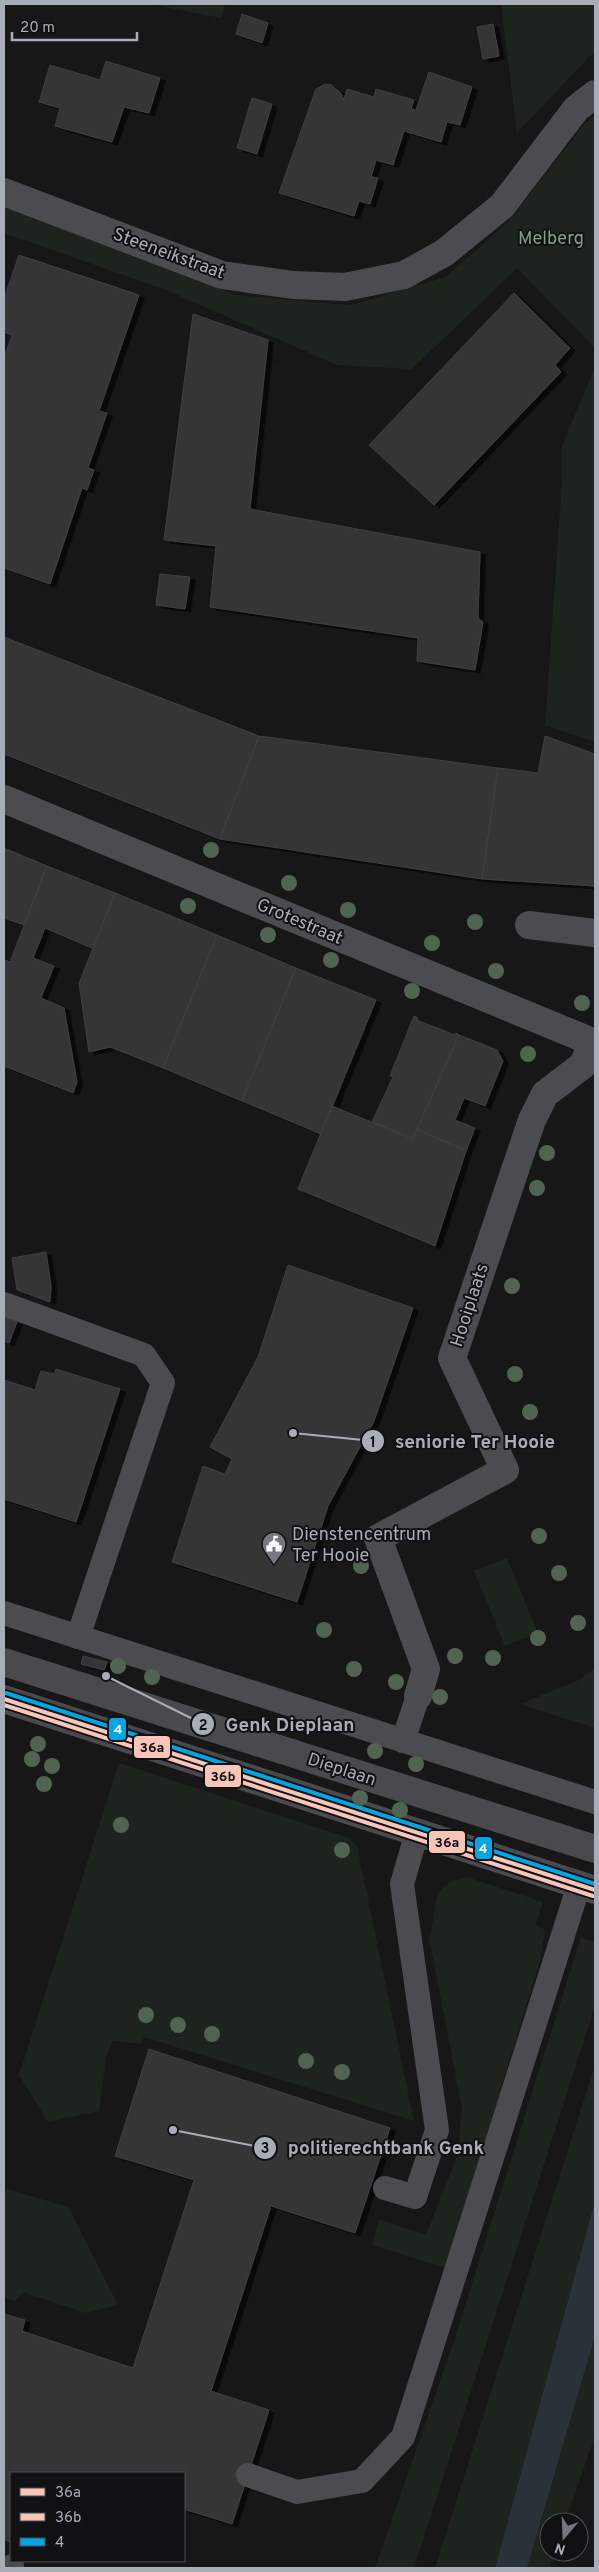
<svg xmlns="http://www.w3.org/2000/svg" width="599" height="2572" viewBox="0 0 599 2572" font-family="Overpass,sans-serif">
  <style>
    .green { fill: #1d241e }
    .water { fill: #2a3239 }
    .building { fill: #353536; stroke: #3f4043; filter: url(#shadow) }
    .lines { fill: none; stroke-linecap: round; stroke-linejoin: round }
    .service { stroke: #4b4c50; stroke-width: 24 }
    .pedestrian { stroke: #4b4c50; stroke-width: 28 }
    .minor { stroke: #4b4c50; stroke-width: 28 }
    .secondary { stroke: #4a4a4e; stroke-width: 28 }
    .bus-1-casing { stroke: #111113; stroke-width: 8 }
    .bus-2-casing { stroke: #111113; stroke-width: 8 }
    .bus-3-casing { stroke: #111113; stroke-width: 8 }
    .bus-1 { stroke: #f9c5b8; stroke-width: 4 }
    .bus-2 { stroke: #f9c5b8; stroke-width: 4 }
    .bus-3 { stroke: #00a6e2; stroke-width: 4 }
    .tree { fill: #506451 }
    .labels { text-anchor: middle; stroke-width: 4; stroke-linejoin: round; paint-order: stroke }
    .park-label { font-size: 18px; fill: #7fa381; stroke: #111113 }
    .street-label { font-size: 18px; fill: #a8adb8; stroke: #111113 }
    .poi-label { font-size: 18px; fill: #a8adb8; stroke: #111113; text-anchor: start }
    .leader { fill: none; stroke: #a8adb8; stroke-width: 2 }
    .callout-dot { fill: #a8adb8; stroke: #111113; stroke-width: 2 }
    .mark-label { font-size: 15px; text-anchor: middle; font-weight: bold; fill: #111 }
    .callout-label { font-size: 19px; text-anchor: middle; font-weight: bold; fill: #a8adb8; stroke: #111113; stroke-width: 4; stroke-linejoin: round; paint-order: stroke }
    .line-badge { stroke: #111113; stroke-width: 2 }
    .badge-label { font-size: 14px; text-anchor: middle; font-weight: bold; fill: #fff }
    .pale-badge-label { font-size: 14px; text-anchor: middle; font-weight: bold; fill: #111 }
  </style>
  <defs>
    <filter id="shadow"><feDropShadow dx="5.5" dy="3" stdDeviation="0" flood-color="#0009"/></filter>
  </defs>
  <rect width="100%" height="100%" fill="#171717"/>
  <g class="green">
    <polygon points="149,4 225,4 221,18"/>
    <polygon points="501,4 595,4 595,54 590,56 517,133"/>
    <polygon points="595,116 595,348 517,268 412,369 337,365 166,290 4,233 4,205 236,295 351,305 446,277 509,221 585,123"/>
    <polygon points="595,367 595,742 545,725 562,482 562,446"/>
    <polygon points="507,1558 538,1633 505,1646 474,1571"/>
    <polygon points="595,1668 595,1728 520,1704 579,1680"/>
    <polygon points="119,1763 349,1838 357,1846 414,2121 144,2037 141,2044 112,2041 106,2058 99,2111 48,2122 19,2075"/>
    <path d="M467 1877 543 1902 536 1925 545 1930 540 1961 446 2268 372 2245 379 2219 426 2235 458 2154 462 2108 429 1938C440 1907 427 1884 467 1877Z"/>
    <polygon points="581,1937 595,1942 595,2006 414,2568 375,2568 455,2338"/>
    <polygon points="595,2065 595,2201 495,2568 435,2568"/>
    <polygon points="4,2188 68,2207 118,2305 86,2313 23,2292 15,2301 4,2297"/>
    <polygon points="595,2336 595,2436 565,2522 549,2522 549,2552 555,2552 549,2568 527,2568"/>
  </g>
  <polygon class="water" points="595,2201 595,2336 527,2568 495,2568"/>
  <g class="building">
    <polygon points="242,14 268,23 262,43 236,34"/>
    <polygon points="493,24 499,56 483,59 477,27"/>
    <polygon points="106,61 160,78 149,113 124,107 112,142 55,126 60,108 39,102 50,65 100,80"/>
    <polygon points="429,72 472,87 460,125 447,122 441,142 404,131 393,165 376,160 371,177 378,178 370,204 359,201 354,216 279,193 316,89 325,84 331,85 340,92 344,99 347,89 374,97 376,89 414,100 411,109 416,110"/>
    <polygon points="252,98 272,104 257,154 237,148"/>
    <polygon points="19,255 139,295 99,411 107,413 88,468 94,470 87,490 82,488 50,584 4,568 4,358 12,335 4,332 6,321 4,320 4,299"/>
    <polygon points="514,293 570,348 555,365 561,372 434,505 369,445"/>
    <polygon points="193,314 268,340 250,509 480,552 478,618 483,622 475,670 417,661 418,638 210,607 216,546 164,540"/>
    <polygon points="160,574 190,577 185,609 156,605"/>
    <polygon points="4,637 259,736 220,839 4,754"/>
    <polygon points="259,736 498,768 482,879 220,839"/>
    <polygon points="545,736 595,754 595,886 482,879 498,768 538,773"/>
    <polygon points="4,848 47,866 24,925 4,918"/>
    <polygon points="47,866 115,893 94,949 45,928 33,958 54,966 41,998 64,1008 77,1082 73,1093 4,1066 4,960 10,962"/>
    <polygon points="115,893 217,935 163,1068 110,1047 89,1052 79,983"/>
    <polygon points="217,935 296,968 242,1101 163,1068"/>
    <polygon points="296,968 376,1000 321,1134 242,1101"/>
    <polygon points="414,1016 418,1018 417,1020 455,1035 456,1033 459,1035 413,1139 372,1122 393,1077 390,1076"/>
    <polygon points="459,1035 497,1050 503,1061 485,1106 464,1098 455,1120 475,1128 466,1151 417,1129"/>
    <polygon points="332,1106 413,1139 417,1129 466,1151 435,1246 298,1189"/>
    <polygon points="46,1252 51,1286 50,1302 17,1290 12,1258"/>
    <polygon points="288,1265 413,1308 374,1421 328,1506 297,1602 172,1562 203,1466 225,1474 232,1459 210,1447 258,1357"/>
    <polygon points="4,1317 17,1322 9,1343 4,1341"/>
    <polygon points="56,1369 120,1389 76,1522 4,1499 4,1380 35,1390 41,1371 54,1374"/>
    <polygon points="83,1656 107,1662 104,1670 81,1664"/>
    <polygon points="149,2049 390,2128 355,2233 271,2206 211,2391 269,2410 232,2524 184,2509 184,2473 11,2473 11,2542 4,2540 4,2314 25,2320 22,2331 133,2368 194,2180 115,2156"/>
  </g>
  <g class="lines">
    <g class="service">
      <polyline points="4,1304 144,1355 163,1383 78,1637"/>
      <polyline points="4,1613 595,1802"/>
      <polyline points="403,1741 418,1696"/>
      <polyline points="385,2188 415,2197 437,2130 402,1884 417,1832"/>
      <polyline points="248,2475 297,2492 362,2481 403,2437 579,1885"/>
      <polyline points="12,2568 12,2566"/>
    </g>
    <polyline class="pedestrian" points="418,1696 426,1669 378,1538 505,1470 452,1358 515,1170"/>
    <g class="minor">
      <polyline points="4,192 222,275 293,285 345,287 404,275 444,253 502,206 576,109 595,94"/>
      <polyline points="4,799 595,1043"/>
      <polyline points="529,925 595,933"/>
      <polyline points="515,1170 532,1120 545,1094 583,1065 593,1042"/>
    </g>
    <g class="secondary">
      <polyline points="4,1662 595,1849"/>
      <polyline points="4,1699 595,1890"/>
    </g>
    <defs>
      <polyline id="bus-1" points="4,1699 595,1890"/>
      <polyline id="bus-2" points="4,1705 593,1896"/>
      <polyline id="bus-3" points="6,1693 595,1884"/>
    </defs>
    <use href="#bus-1" class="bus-1-casing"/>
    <use href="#bus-2" class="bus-2-casing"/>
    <use href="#bus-3" class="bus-3-casing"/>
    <use href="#bus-1" class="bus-1"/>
    <use href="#bus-2" class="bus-2"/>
    <use href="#bus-3" class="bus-3"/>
  </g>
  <g class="tree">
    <circle cx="211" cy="850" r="8"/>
    <circle cx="289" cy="883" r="8"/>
    <circle cx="188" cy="906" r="8"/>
    <circle cx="348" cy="910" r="8"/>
    <circle cx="475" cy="922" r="8"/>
    <circle cx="268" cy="935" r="8"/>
    <circle cx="432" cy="943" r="8"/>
    <circle cx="331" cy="960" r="8"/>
    <circle cx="496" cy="971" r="8"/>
    <circle cx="412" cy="991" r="8"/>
    <circle cx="582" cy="1003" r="8"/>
    <circle cx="528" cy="1054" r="8"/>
    <circle cx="547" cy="1153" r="8"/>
    <circle cx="537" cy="1188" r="8"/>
    <circle cx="512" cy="1286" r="8"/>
    <circle cx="515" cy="1374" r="8"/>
    <circle cx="530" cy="1412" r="8"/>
    <circle cx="539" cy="1536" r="8"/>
    <circle cx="361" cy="1566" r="8"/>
    <circle cx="559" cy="1573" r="8"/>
    <circle cx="578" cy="1623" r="8"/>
    <circle cx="324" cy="1630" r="8"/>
    <circle cx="538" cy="1638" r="8"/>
    <circle cx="455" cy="1656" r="8"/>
    <circle cx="493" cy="1658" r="8"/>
    <circle cx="118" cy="1666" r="8"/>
    <circle cx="354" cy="1669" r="8"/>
    <circle cx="152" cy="1677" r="8"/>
    <circle cx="396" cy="1682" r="8"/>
    <circle cx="440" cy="1697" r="8"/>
    <circle cx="38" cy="1744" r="8"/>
    <circle cx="375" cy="1751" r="8"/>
    <circle cx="32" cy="1759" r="8"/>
    <circle cx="416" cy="1764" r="8"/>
    <circle cx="52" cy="1766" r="8"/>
    <circle cx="44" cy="1784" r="8"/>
    <circle cx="360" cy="1798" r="8"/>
    <circle cx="400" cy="1810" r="8"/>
    <circle cx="121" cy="1825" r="8"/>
    <circle cx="342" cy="1850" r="8"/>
    <circle cx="146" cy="2015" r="8"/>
    <circle cx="178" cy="2025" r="8"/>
    <circle cx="212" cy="2034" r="8"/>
    <circle cx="306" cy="2061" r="8"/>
    <circle cx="342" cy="2072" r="8"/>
  </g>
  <defs>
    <symbol id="civic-pin" viewBox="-11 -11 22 30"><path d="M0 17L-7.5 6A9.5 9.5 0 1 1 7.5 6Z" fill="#757880" stroke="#111113"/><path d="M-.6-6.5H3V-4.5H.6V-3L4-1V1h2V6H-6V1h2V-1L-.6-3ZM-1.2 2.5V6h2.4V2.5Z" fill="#fff"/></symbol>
  </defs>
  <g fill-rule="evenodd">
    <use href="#civic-pin" x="260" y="1530" width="28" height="38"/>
  </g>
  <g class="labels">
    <g class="park-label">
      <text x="551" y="244">Melberg</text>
    </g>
    <g class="street-label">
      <text transform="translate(169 253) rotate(20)" y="6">Steeneikstraat</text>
      <text transform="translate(300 921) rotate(23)" y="6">Grotestraat</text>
      <text transform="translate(469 1305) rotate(-72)" y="6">Hooiplaats</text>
      <text transform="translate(342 1769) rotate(18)" y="6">Dieplaan</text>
    </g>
    <g class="poi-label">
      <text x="292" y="1540">Dienstencentrum<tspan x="292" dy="21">Ter Hooie</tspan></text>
    </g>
  </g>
  <path class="leader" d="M293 1433L373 1441M106 1676L203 1724M173 2130L265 2148"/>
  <g class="callout-dot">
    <circle cx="293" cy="1433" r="5"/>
    <circle cx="106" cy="1676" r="5"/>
    <circle cx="173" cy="2130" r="5"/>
    <circle cx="373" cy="1441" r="12"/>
    <circle cx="203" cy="1724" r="12"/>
    <circle cx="265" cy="2148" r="12"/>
  </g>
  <g class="mark-label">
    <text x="373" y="1447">1</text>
    <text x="203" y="1730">2</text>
    <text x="265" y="2153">3</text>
  </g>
  <g class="callout-label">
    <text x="475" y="1448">seniorie Ter Hooie</text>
    <text x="290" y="1731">Genk Dieplaan</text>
    <text x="386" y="2154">politierechtbank Genk</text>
  </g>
  <g class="line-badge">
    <rect x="108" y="1717" width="19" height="24" rx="5" fill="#00a6e2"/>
    <rect x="133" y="1735" width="38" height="24" rx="5" fill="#f9c5b8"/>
    <rect x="204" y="1764" width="38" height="24" rx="5" fill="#f9c5b8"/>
    <rect x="428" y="1830" width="38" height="24" rx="5" fill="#f9c5b8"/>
    <rect x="474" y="1836" width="19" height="24" rx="5" fill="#00a6e2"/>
  </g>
  <g class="badge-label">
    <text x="118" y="1734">4</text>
    <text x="483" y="1853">4</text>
  </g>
  <g class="pale-badge-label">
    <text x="152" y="1752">36a</text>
    <text x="223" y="1781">36b</text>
    <text x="447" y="1847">36a</text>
  </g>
  <rect width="599" height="2572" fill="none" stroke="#a8adb8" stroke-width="10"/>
  <rect x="10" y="2472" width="175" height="90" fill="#111113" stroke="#4d4f55"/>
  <rect x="20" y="2488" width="25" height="8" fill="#f9c5b8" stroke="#4d4f55"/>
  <text x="55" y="2497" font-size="15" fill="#a8adb8">36a</text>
  <rect x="20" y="2513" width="25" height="8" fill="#f9c5b8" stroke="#4d4f55"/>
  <text x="55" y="2522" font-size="15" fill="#a8adb8">36b</text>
  <rect x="20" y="2538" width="25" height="8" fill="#00a6e2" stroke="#4d4f55"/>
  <text x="55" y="2547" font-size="15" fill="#a8adb8">4</text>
  <g transform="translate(564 2537) rotate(199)"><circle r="24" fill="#111113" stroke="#4d4f55"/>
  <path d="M0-4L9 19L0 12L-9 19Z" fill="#757880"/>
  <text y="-8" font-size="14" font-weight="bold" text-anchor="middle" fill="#a8adb8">N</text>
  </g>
  <path d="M12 32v8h125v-8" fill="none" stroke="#a8adb8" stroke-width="2.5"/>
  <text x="20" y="32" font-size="15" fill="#a8adb8" stroke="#111113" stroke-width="4" paint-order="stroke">20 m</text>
</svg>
